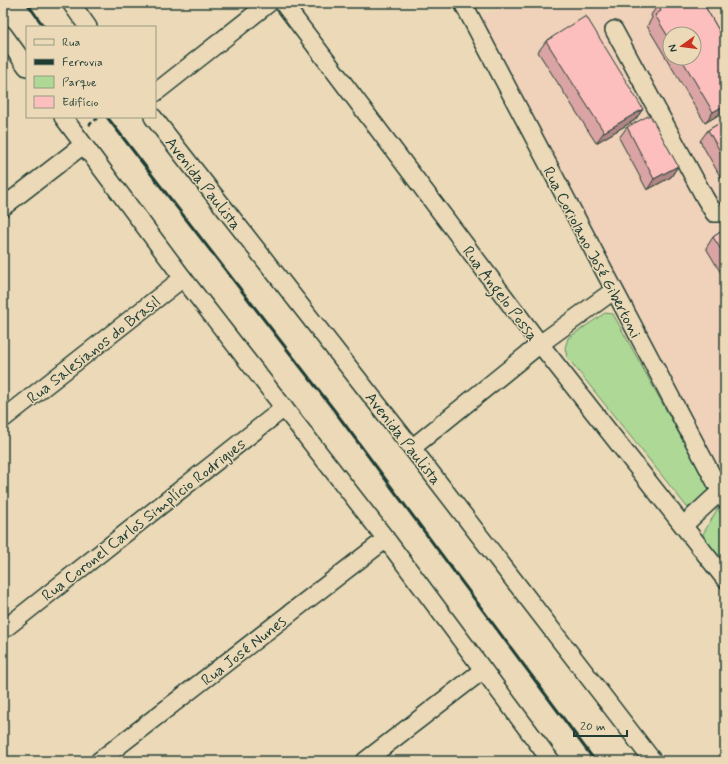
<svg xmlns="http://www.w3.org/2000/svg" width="728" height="764" viewBox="0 0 728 764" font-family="Mynerve,sans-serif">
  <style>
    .built { fill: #f0d1b9; fill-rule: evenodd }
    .green { fill: #add896; stroke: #668a65 }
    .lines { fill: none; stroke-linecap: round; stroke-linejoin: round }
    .minor-casing { stroke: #1f3d34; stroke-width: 20 }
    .path { stroke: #1f3d34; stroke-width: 2.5; stroke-dasharray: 4 3; stroke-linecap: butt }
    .minor { stroke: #ebd9b7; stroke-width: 17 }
    .rail { stroke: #1f3d34; stroke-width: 3 }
    .wall { fill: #d9a4a3; stroke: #1f3d34; fill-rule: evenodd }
    .shaded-wall { fill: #b08684; stroke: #1f3d34 }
    .building { fill: #fcbfbd; stroke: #1f3d34 }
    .labels { text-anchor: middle; stroke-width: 3; stroke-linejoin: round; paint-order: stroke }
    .street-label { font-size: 16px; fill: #1f3d34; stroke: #ebd9b7 }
  </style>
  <rect width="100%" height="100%" fill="#ebd9b7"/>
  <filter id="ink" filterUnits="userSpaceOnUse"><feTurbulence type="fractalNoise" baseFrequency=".025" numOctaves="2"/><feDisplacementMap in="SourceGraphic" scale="8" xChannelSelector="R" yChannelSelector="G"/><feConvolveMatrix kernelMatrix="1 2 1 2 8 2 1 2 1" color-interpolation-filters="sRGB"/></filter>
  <g filter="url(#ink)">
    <path class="built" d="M531 3H710L725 29V467L720 472 479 16ZM670 34H694V58H670Z"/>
    <g class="green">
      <polygon points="605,313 613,314 709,488 706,498 696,507 687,507 567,357 565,348 568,338"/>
      <polygon points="718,508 725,523 725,570 702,536"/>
    </g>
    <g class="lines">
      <defs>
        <g id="minor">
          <polyline points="71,3 88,27"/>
          <polyline points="283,3 540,344 725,579"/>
          <polyline points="463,3 725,500"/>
          <polyline points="614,30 705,198 714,213 725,213"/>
          <polyline points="3,34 27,67"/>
          <polyline points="155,93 269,3"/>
          <polyline points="63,117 183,278 386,539 551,761"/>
          <polyline points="153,117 412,448 653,761"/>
          <polyline points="3,207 83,145"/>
          <polyline points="3,419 183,278"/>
          <polyline points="412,448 540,344 613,291"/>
          <polyline points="684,525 725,487"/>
          <polyline points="3,630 284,408"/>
          <polyline points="99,761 386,539"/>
          <polyline points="365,761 483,670"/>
        </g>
      </defs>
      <use href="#minor" class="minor-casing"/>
      <polyline class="path" points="89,125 99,117"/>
      <use href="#minor" class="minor"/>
      <g class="rail">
        <polyline points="27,3 44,27"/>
        <polyline points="107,117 334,410 595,761"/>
      </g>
    </g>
    <g class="wall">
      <path d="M659 3H703L725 41V111L705 123 647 26 652 18 651 15ZM670 34H694V58H670Z"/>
      <polygon points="546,41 643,109 635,120 596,143 538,52"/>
      <polygon points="725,120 725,185 700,141 708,130"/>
      <polygon points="627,127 678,166 671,177 647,190 619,138"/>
      <polygon points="725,229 725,280 706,248 713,237"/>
    </g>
    <g class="shaded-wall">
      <polygon points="725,105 725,111 705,123 713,112"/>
      <polygon points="643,109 635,120 596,143 604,132"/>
      <polygon points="678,166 671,177 647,190 654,179"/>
    </g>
    <g class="building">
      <polygon points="659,3 703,3 725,41 725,105 713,112 681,58 694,58 694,34 670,34 670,40 655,15 661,11 658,4"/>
      <polygon points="586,16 643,109 604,132 546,41"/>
      <polygon points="650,115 678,166 654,179 627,127"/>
      <polygon points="725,120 725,160 708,130"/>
      <polygon points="725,229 725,256 713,237"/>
    </g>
  </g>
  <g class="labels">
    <g class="street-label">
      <text transform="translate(204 183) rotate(52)" y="6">Avenida Paulista</text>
      <text transform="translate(593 252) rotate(62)" y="6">Rua Coriolano José Gibertoni</text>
      <text transform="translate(501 293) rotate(53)" y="6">Rua Angelo Possa</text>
      <text transform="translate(93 349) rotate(-38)" y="6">Rua Salesianos do Brasil</text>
      <text transform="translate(404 438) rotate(52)" y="6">Avenida Paulista</text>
      <text transform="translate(143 519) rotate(-38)" y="6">Rua Coronel Carlos Simplício Rodrigues</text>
      <text transform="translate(243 650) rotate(-38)" y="6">Rua José Nunes</text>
    </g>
  </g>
  <rect width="728" height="764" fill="none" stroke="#ebd9b7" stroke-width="16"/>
  <rect x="8" y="8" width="712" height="748" fill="none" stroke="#1f3d34" stroke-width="1.5" filter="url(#ink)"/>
  <rect x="26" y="26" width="130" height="92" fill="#ebd9b7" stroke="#999b83"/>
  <rect x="34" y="39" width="20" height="6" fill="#ebd9b7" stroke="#999b83"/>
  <text x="62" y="46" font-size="12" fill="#1f3d34">Rua</text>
  <rect x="34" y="59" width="20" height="6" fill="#1f3d34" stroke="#999b83"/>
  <text x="62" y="66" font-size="12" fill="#1f3d34">Ferrovia</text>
  <rect x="34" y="76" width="20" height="12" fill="#add896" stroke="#999b83"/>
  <text x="62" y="86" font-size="12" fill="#1f3d34">Parque</text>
  <rect x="34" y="96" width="20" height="12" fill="#fcbfbd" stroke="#999b83"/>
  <text x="62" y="106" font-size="12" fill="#1f3d34">Edifício</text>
  <g transform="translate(682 46) rotate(256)"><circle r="19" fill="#ebd9b7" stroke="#999b83"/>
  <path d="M0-3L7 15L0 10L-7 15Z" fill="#c8321e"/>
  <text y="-6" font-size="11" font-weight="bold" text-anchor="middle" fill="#1f3d34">N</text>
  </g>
  <path d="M574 730v6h53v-6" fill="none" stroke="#1f3d34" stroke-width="2"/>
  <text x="580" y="730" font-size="12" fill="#1f3d34" stroke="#ebd9b7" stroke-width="3" paint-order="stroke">20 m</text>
</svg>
